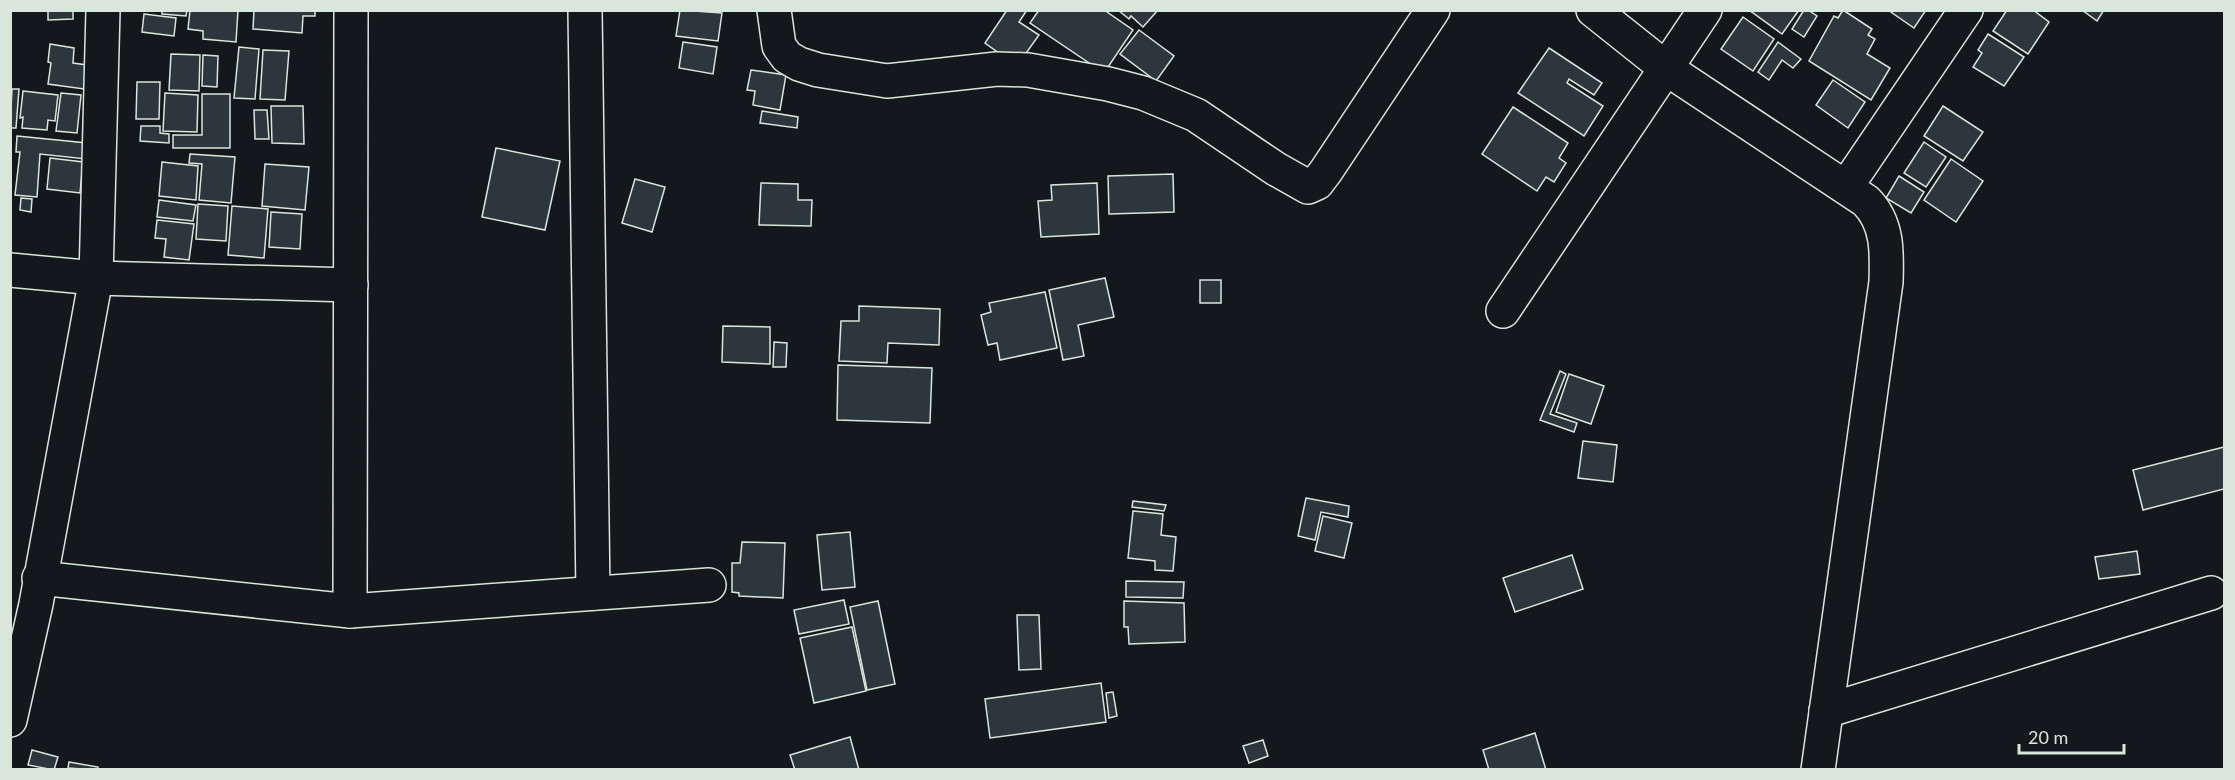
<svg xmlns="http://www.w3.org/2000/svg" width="2235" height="780" viewBox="0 0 2235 780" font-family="Lato,sans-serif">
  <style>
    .building { fill: #2c363c; stroke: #d8e6dc; stroke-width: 1.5 }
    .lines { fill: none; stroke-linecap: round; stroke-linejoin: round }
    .minor-casing { stroke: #d8e6dc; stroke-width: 36 }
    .minor { stroke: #14181c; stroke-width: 33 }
  </style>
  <rect width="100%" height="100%" fill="#14181c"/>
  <g class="building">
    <polygon points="48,10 73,10 73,19 48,20"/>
    <polygon points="162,10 187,10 186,16 162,14"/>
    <polygon points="190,10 238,10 236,42 203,39 203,31 188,29"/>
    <polygon points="254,10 315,10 315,16 303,16 302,33 253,29"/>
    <polygon points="680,10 722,13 718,41 676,36"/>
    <polygon points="1007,10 1027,10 1019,22 1039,35 1017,66 985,43"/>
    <polygon points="1039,10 1104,10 1133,30 1104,73 1030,23"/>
    <polygon points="1118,10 1158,10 1143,27 1131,16 1129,19"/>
    <polygon points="1749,10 1799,10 1782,34"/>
    <polygon points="1804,10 1808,10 1817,16 1804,37 1792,29"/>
    <polygon points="1843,10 1872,29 1868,35 1875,39 1867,54 1890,68 1871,100 1809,61 1834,16 1838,18"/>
    <polygon points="1888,10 1926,10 1914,28"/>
    <polygon points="2007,10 2033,10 2049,22 2028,54 1993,31"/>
    <polygon points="2082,10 2104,10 2097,21"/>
    <polygon points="144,14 176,18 174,36 142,32"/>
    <polygon points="1743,17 1774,39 1753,71 1721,49"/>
    <polygon points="1139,30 1174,56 1156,81 1120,54"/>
    <polygon points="1988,34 2024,57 2004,86 1973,67 1982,53 1978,50"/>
    <polygon points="683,42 717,47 713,74 679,68"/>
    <polygon points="1778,42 1801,59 1793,68 1782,60 1769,80 1758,72"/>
    <polygon points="50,44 74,48 73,63 87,65 84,89 48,84 51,63 48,62"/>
    <polygon points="239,47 259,49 255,99 234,98"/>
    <polygon points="1549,48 1602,83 1594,95 1569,79 1567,83 1603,106 1584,136 1518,93"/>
    <polygon points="263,50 289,51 285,100 260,99"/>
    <polygon points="171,54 200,55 199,91 169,90"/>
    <polygon points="203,55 218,56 217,87 202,86"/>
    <polygon points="751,70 786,75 780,110 753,105 755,91 747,90"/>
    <polygon points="1833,80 1865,102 1848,128 1816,105"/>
    <polygon points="137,82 160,82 159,119 136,119"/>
    <polygon points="12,89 19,89 16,128 10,128"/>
    <polygon points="23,91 58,95 55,121 48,120 47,130 22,128 23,117 20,118"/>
    <polygon points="61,93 81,95 77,133 56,131"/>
    <polygon points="165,93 198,95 197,132 163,131"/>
    <polygon points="202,94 230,94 230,148 173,148 173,135 202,135"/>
    <polygon points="271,106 303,106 304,144 272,143"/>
    <polygon points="1943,106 1983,132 1963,161 1924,136"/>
    <polygon points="1513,107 1568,143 1559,158 1566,163 1554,182 1546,177 1537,191 1482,154"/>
    <polygon points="254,110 267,110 269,139 255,139"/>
    <polygon points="762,111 798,117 797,128 760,123"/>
    <polygon points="141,126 160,126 160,133 169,134 169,143 140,141"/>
    <polygon points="17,136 87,143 86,159 40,154 37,197 15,195 20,152 16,152"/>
    <polygon points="1924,142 1946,157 1926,187 1904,173"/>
    <polygon points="496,148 560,161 545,230 482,217"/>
    <polygon points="190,154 235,157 231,203 199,200 202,164 189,163"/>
    <polygon points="50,158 83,162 80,193 47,189"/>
    <polygon points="1951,159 1983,181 1956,222 1924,200"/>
    <polygon points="162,162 198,166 196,200 159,196"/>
    <polygon points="265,164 309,167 305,210 262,206"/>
    <polygon points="1173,174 1174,212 1109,214 1108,176"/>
    <polygon points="1899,176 1924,192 1911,213 1886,198"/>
    <polygon points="635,179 665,187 652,232 622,223"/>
    <polygon points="761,183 798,184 798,200 812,200 811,226 759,225"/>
    <polygon points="1097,183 1099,234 1041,237 1038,201 1052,200 1051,185"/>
    <polygon points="21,198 32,199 31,212 20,210"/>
    <polygon points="159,200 196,205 193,221 157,217"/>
    <polygon points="198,204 228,206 226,241 196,239"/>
    <polygon points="232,206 268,209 264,258 228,255"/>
    <polygon points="271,212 302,214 300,249 269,247"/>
    <polygon points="157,220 194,224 189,260 164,257 166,239 155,238"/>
    <polygon points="1105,278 1114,317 1078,325 1084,356 1063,360 1049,290"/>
    <rect x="1200" y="280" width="21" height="23"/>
    <polygon points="1045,292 1057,348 1000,360 997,343 988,345 981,315 991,312 989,303"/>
    <polygon points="859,306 940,309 939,345 888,343 887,363 839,361 841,321 859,321"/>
    <polygon points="723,326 770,327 770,364 722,362"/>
    <polygon points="774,342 787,343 786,367 773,367"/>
    <polygon points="838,365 932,368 930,423 837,420"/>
    <polygon points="1560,371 1566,374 1550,414 1577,423 1574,432 1540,420"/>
    <polygon points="1569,374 1604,386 1591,424 1556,412"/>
    <polygon points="1583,441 1617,445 1613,482 1578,478"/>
    <polygon points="2224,447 2224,489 2143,510 2133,470"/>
    <polygon points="1306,498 1349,506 1348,517 1321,512 1315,540 1298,536"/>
    <polygon points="1133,501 1166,505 1164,511 1132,507"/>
    <polygon points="1133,511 1163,514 1161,535 1176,537 1173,571 1155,570 1155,561 1128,558"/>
    <polygon points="1323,516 1352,523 1344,558 1315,551"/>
    <polygon points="850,532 855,587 822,590 817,535"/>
    <polygon points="742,542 785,543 783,598 739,596 739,593 732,592 732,563 740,563"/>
    <polygon points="2137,551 2140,574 2099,579 2095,557"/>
    <polygon points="1572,555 1583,589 1515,612 1503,578"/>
    <polygon points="1126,581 1184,582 1183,598 1126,597"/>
    <polygon points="844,600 849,624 799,634 794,610"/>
    <polygon points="878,601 895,684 867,690 850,607"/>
    <polygon points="1124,601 1184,603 1185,642 1129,644 1128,627 1124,627"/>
    <polygon points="1017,615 1039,615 1041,669 1019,670"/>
    <polygon points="852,627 866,691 814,703 800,638"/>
    <polygon points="1101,683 1106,722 990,738 985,699"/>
    <polygon points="1113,692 1117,716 1109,718 1106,693"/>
    <polygon points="1535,733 1546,770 1489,770 1483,750"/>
    <polygon points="850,737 859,770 795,770 790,755"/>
    <polygon points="1263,740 1268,756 1249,763 1243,746"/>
    <polygon points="32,750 58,757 54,770 28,765"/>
    <polygon points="69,762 98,767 97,770 68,768"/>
  </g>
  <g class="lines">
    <defs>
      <g id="minor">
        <polyline points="585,10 593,593"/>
        <polyline points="774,10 779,46 787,57 799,64 818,70 887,81 997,69 1028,70 1108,84 1143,93 1196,115 1276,169 1308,187 1317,183 1326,171 1433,10"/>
        <path d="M1593 10 1667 69 1866 201C1888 223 1887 252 1886 282L1818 770"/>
        <polyline points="1846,187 1966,10"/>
        <polyline points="10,270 96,278 351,285"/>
        <polyline points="1503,311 1705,10"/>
        <polyline points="39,578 350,611 709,585"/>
        <polyline points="350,611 351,10"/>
        <polyline points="1826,711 2211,593"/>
        <polyline points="10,720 36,604 96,278 103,10"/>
      </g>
    </defs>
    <use href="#minor" class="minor-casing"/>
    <use href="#minor" class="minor"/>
  </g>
  <rect width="2235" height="780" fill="none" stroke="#d8e6dc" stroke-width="24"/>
  <path d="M2019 744v9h105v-9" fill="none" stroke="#d8e6dc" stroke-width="3"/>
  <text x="2028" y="744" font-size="18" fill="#d8e6dc" stroke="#14181c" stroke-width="4.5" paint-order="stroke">20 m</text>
</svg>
